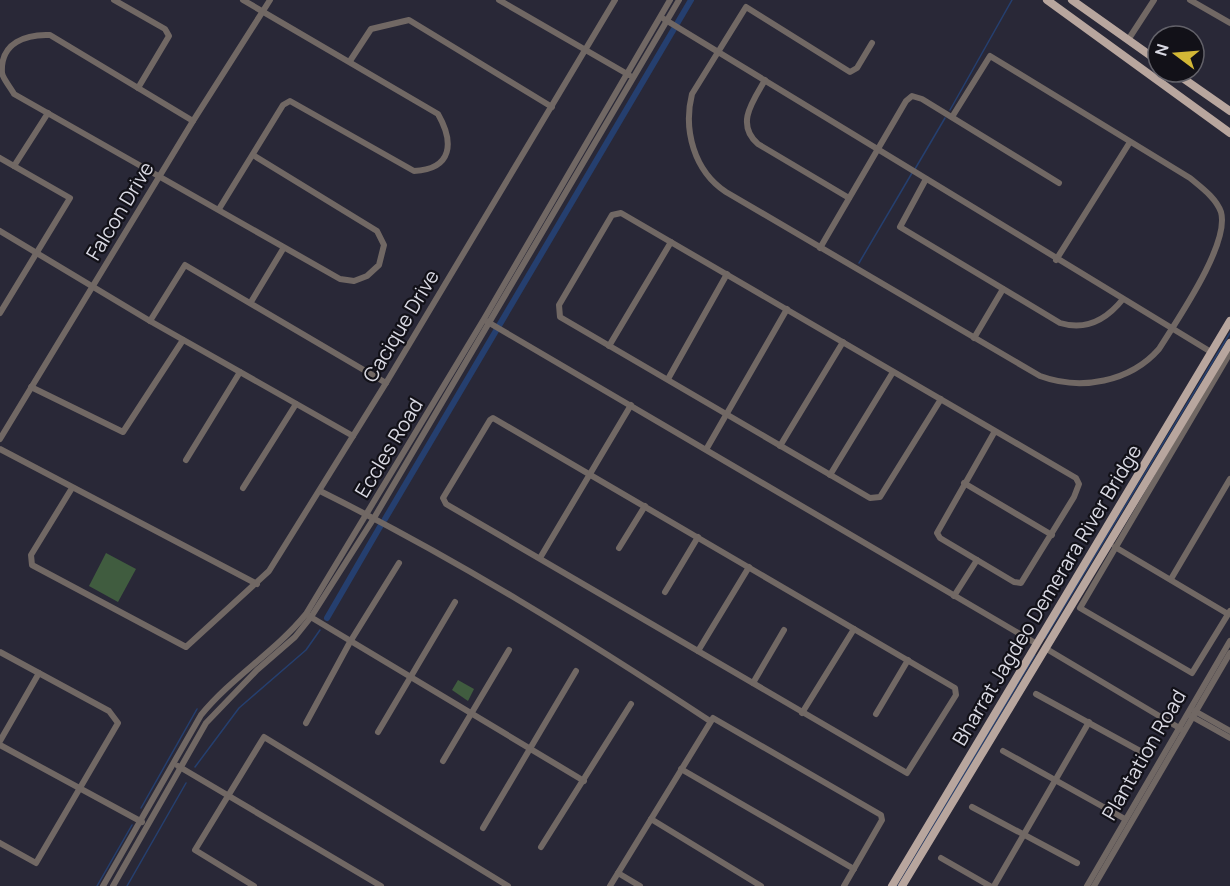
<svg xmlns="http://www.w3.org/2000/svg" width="1230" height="886" viewBox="0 0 1230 886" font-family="Manrope,sans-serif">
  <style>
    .green { fill: #405c3f }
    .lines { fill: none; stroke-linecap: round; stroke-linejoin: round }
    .stream { stroke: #253f6f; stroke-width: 1.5 }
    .canal { stroke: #253f6f; stroke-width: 6 }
    .minor { stroke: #716864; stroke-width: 6 }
    .major { stroke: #b8a69e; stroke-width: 8 }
    .labels { text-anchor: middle; stroke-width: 4.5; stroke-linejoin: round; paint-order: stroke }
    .street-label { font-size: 20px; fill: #d9d9e3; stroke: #121118 }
  </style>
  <rect width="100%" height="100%" fill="#292837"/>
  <g class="green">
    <polygon points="106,553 136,569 118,602 89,586"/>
    <polygon points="458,680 474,689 468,701 452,690"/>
  </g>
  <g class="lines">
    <g class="stream">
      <polyline points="950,110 1012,0"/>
      <polyline points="915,169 945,118"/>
      <polyline points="859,263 912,173"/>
      <polyline points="1045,638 1230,333"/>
      <polyline points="195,767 239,708 306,650 320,630"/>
      <polyline points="141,808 197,709"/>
      <polyline points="97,886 132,825"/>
      <polyline points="127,886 186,783"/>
      <polyline points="898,886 1035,655"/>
    </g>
    <g class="canal">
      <polyline points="385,519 691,0"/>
      <polyline points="327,618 381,525"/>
    </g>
    <g class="minor">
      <polyline points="114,0 165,29 169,36 138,88"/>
      <polyline points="499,0 629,75"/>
      <polyline points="1190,0 1230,23"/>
      <polyline points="664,19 1211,352"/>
      <polyline points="1128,40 1154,0"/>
      <path d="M872 43 857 68 850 72 746 7 692 94C683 130 694 171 726 192L1040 376C1081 391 1130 382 1159 349 1177 320 1230 244 1221 212 1216 198 1202 188 1190 178L990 56 952 117"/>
      <polyline points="350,61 371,29 409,20 552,107"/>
      <path d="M765 80C753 101 735 124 758 144L849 198"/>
      <path d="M193 121 50 35C27 34 0 42 2 73 3 79 11 88 14 94L340 279 354 281 367 276 379 265 384 245 377 231 253 155"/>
      <polyline points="0,158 70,198 0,313"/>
      <polyline points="14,166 48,113"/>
      <path d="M926 179 900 227 1060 323C1086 331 1107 319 1123 299"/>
      <path d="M219 209 283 105 290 101 414 171C453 169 454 142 438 114L243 0"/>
      <polyline points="0,231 150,321 353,436"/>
      <polyline points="820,248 906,101 912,96 922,99 1059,183"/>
      <polyline points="1056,260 1130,142"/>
      <polyline points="251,302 283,249"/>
      <polyline points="150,321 185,265 386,383"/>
      <polyline points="486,321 1037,644"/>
      <polyline points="974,338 1003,289"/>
      <polyline points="609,346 671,242"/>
      <polyline points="1230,353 1080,608 1192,673 1230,611"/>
      <polyline points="668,379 727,274"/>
      <polyline points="31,387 123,432 183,340"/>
      <polyline points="941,399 880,497 870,498 560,317 559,305 612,215 621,213 1076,478 1079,484 1074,497 1021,583 1014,582 940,538 937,533 995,431"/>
      <polygon points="493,418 955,688 956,695 907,773 446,504 443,498 490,420"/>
      <polyline points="0,439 193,121 270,0"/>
      <polyline points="780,446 843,342"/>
      <polyline points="707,448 787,309"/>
      <polyline points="0,449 257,584"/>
      <polyline points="186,460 240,372"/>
      <polyline points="830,475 893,372"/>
      <polyline points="964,483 1052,535"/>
      <polyline points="72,488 31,555 32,565 186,647 269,571 386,383 615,0"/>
      <polyline points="243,488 296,404"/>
      <path d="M320 491C455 558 584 638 710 721"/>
      <polyline points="1115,547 1228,614"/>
      <polyline points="619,548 645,506"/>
      <polyline points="540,558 631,405"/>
      <polyline points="1171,579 1230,479"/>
      <polyline points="665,592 698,537"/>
      <polyline points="954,596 977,560"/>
      <polyline points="309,616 584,781"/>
      <polyline points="1045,648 1181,729"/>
      <polyline points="698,651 749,567"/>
      <polyline points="0,652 109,711 118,723 36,863 0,843"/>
      <polyline points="753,683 784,630"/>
      <polyline points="1036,694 1140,751"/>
      <polyline points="1193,710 1230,731"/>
      <polyline points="802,713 854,629"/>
      <polyline points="876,714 908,660"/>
      <polyline points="1189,715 1230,738"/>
      <polyline points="306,723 350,642 399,563"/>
      <polyline points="378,732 455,602"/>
      <polyline points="0,741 39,673"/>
      <polyline points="0,745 142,822"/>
      <polyline points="1003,751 1125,819"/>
      <polyline points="443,761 509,650"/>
      <polyline points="178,766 381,886"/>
      <polyline points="681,769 854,869"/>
      <polyline points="972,807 1077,863"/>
      <polyline points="651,819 761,886"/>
      <polyline points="483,828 576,671"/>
      <polyline points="541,847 631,704"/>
      <polyline points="941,858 990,886"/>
      <polyline points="618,873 640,886"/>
      <path d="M103 886 201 715C232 677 275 652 306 614L484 319 670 0"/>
      <polyline points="113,886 206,723 257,670 295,637 311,617 374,518 679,0"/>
      <polyline points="254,886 195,850 264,737 508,886"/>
      <polyline points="610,886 713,718 881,815 882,820 844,886"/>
      <polyline points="994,886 1089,722"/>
      <polyline points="1087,886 1230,641"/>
      <polyline points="1094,886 1230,653"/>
    </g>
    <g class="major">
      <polyline points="1047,0 1230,133"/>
      <polyline points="1072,0 1158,61"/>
      <polyline points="1174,72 1230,111"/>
      <polyline points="892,886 1230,321"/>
      <polyline points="902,886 1230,343"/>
    </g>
  </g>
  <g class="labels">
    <g class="street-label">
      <text transform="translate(120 211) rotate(-59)" y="7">Falcon Drive</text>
      <text transform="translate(401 326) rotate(-59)" y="7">Cacique Drive</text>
      <text transform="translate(389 448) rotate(-59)" y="7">Eccles Road</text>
      <text transform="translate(1047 595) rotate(-59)" y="7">Bharrat Jagdeo Demerara River Bridge</text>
      <text transform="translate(1144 755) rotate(-60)" y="7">Plantation Road</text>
    </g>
  </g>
  <g transform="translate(1176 54) rotate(286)"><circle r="28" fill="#121118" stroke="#626169" stroke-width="1.5"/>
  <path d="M0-4.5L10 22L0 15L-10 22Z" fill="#d2b736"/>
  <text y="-9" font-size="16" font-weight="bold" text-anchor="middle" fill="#d9d9e3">N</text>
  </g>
</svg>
